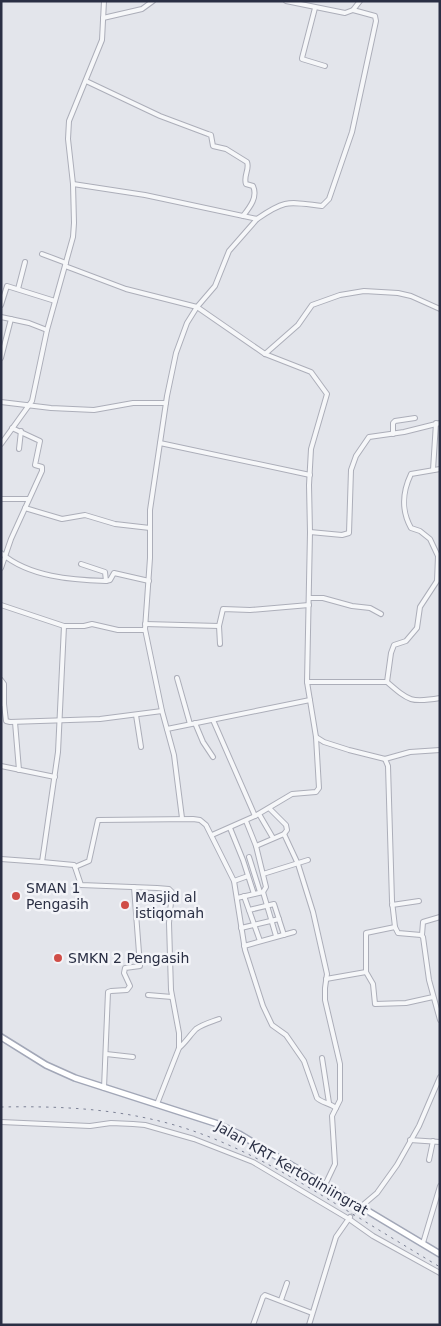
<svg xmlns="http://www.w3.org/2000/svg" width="441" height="1326" viewBox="0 0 441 1326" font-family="'DejaVu Sans',sans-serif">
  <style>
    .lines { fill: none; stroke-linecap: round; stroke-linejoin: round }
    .minor-tunnel { stroke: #bec1ca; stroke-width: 4; stroke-dasharray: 4 2; stroke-linecap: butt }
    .minor-casing { stroke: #acaeb9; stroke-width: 6 }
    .major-casing { stroke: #a2a7b7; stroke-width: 8 }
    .minor { stroke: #f6f7f9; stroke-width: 4 }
    .major { stroke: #fff; stroke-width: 5 }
    .rail { stroke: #7c8195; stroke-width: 1; stroke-dasharray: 2.5 5; stroke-linecap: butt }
    .poi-dot { fill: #d04e48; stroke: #f3f4f8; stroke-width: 2 }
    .labels { text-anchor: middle; stroke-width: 5; stroke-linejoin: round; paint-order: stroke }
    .poi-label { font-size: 14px; fill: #2a2f44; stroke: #f3f4f8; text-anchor: start }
    .street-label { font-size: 14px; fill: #2a2f44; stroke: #f3f4f8 }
  </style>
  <rect width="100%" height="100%" fill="#e3e5eb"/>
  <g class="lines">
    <polyline class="minor-tunnel" points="350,1217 357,1210"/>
    <defs>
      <g id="minor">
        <polyline points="286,1 345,13 353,10 360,1"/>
        <polyline points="315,8 302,58 302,59 325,66"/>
        <polyline points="103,18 142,9 153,1"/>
        <path d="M86 81 160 116 208 134 211 135 213 146 226 149 247 162C250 169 243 176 246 184L253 186C258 197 250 207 243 216"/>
        <polyline points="73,184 145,195 257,219 229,251 215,286 197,307 187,323 176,353 167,396 150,510 150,558 145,629 162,711 174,755 182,818"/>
        <path d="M257 219C286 199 288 202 322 206L329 199 352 132 376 21 375 16 353 10"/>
        <polyline points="42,254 66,263"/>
        <polyline points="65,266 126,289 197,307 265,354 311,372 327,394 311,449 309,485 310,532 307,682 316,737 319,788 316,792 292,794 255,816 212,835"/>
        <polyline points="18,289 25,262"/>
        <polyline points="1,305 7,286 55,301"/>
        <polyline points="1,317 29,323 47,330"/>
        <polyline points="265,354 298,325 312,305 340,295 364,291 398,293 411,296 440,309"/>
        <polyline points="1,358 11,319"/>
        <polyline points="1,402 51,408 94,410 133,403 166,403"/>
        <polyline points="393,434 393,423 395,421 415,418"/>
        <polyline points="160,443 310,475"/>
        <polyline points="1,444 32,401 47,330 73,237 74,223 73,184 68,139 69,121 102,40 104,1"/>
        <polyline points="19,449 21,431"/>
        <polyline points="433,470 436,423"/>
        <polyline points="1,499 28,499"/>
        <polyline points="25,508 62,519 85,515 115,524 150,528"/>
        <polyline points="310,532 342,535 349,533 351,470 356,456 369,437 404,432 440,423"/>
        <path d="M1 553C29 577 72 580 106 581L110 580 114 573 149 581"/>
        <polyline points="81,564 105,572 106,581"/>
        <polyline points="1,568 11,539 42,471 42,467 35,465 40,441 12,428"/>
        <polyline points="309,598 323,598 352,606 370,608 381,614"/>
        <polyline points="1,605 64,626 84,626 92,624 118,630 145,630"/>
        <polyline points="145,624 219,626"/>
        <polyline points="220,644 219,626 223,609 250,610 309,605"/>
        <polyline points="177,678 190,724"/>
        <polyline points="1,680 4,684 4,704"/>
        <path d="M307 682H387C409 701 411 703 440 698"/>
        <path d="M387 682 391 653 394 645 406 641 417 628 420 607 437 581 438 556 430 539 420 531 411 528C401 510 402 493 411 474L440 469"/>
        <polyline points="1,704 4,704 6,721 10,722 100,719 162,711"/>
        <polyline points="136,715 141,747"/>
        <polyline points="213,720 255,816"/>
        <polyline points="15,722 19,770"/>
        <polyline points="195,723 203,742 213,757"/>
        <polyline points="167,729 310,700"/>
        <polyline points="316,737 324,742 349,750 385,759 410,752 440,750"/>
        <polyline points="385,759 388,766 392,901 395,927 398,933 421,935 423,937 429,980 440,1020"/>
        <polyline points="1,766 55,777"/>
        <polyline points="259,814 273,838"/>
        <polyline points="230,828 243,860 254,894"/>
        <polyline points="284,834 298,864 313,912 327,974 325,988 325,1000 340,1064 340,1100 332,1116 335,1164 325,1185"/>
        <polyline points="256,846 284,834 287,830 286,825 270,809"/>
        <polyline points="249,857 260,892"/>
        <polyline points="1,859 42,862 58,752 64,626"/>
        <path d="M42 862 74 865 75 867 89 861 98 820 193 819 200 820 206 825 234 881 245 950 263 1006 272 1025 286 1035 304 1061 317 1098C322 1103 330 1103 336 1108"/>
        <polyline points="75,867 81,885 157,888 169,889 172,892 169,923 171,990 179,1033 179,1048 157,1104"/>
        <polyline points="263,874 308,860"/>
        <polyline points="234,881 248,876"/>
        <polyline points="263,892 276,936"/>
        <polyline points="244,896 260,941"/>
        <polyline points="237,898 263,892 266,887 256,846 246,821"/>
        <polyline points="392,905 419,901"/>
        <polyline points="249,910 274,904 284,935"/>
        <polyline points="241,928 279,919"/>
        <polyline points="422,935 423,922 440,917"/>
        <polyline points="244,946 294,932"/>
        <polyline points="366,972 366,933 395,927"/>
        <polyline points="326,979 366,972 373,984 375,1004 406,1003 433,997"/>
        <polyline points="148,995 172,997"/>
        <path d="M179 1048C186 1042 190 1035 196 1029 203 1024 211 1022 219 1019"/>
        <polyline points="106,1054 133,1057"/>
        <polyline points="322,1058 329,1103"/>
        <polyline points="104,1088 108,992 111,991 127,990 130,986 124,973 125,968 140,966 134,887"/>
        <polyline points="1,1122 90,1126 111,1123 133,1124 145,1125 194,1139 253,1162 349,1219 373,1236 440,1273"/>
        <polyline points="410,1140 440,1142"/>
        <polyline points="429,1160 433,1141"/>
        <polyline points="357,1210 377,1193 397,1165 419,1126 440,1077"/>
        <polyline points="423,1243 440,1186"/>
        <polyline points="281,1300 287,1283"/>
        <polyline points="253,1325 263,1297 265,1295 312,1313"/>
        <polyline points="309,1325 336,1237 350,1217"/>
      </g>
      <polyline id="major" points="1,1037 46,1065 75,1078 218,1124 239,1134 440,1254"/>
    </defs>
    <use href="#minor" class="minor-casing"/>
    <use href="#major" class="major-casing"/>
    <use href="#minor" class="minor"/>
    <use href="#major" class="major"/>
    <path class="rail" d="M1 1107C54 1106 104 1108 155 1120 221 1135 279 1169 336 1204 371 1225 405 1246 440 1267"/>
  </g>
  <g class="poi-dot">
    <circle cx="16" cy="896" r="5"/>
    <circle cx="125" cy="905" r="5"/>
    <circle cx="58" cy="958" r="5"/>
  </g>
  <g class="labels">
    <g class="poi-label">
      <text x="26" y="893">SMAN 1<tspan x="26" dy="16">Pengasih</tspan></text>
      <text x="135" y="902">Masjid al<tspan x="135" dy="16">istiqomah</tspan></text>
      <text x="68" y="963">SMKN 2 Pengasih</text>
    </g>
    <g class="street-label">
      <text transform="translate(292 1168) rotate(30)" y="5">Jalan KRT Kertodiniingrat</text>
    </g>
  </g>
  <rect width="441" height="1326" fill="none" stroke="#2a2f44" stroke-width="5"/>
</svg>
